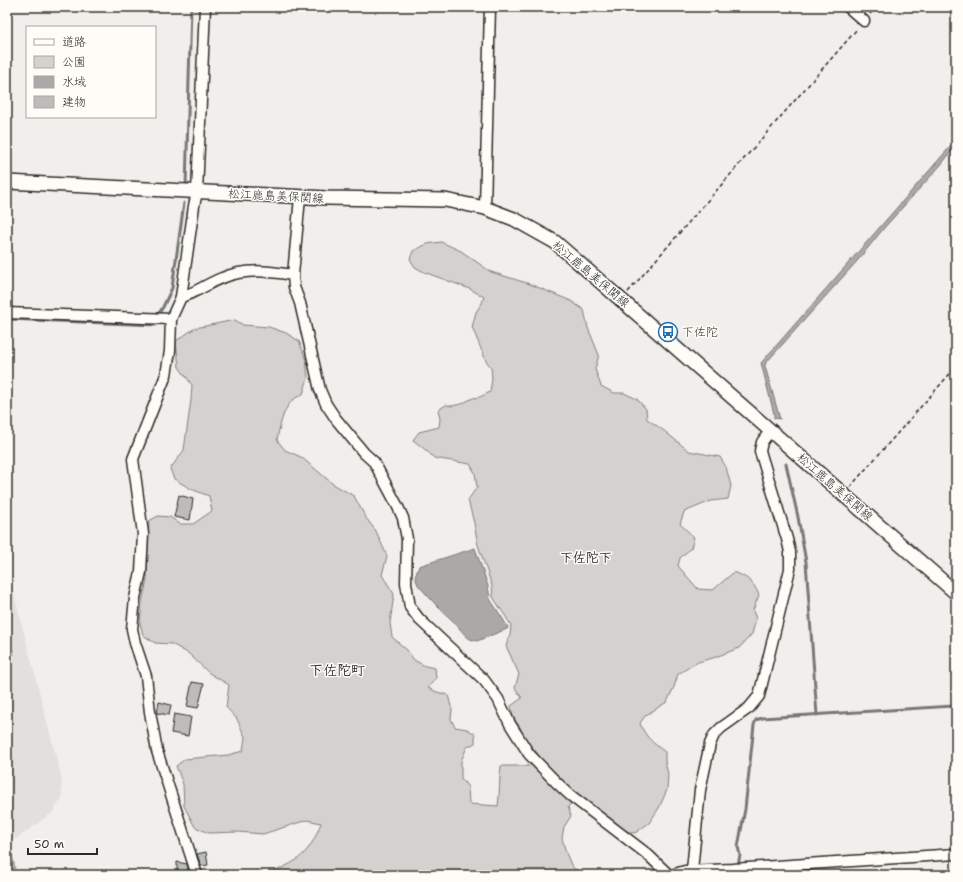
<svg xmlns="http://www.w3.org/2000/svg" width="963" height="882" viewBox="0 0 963 882" font-family="'Shantell Sans','Klee One',sans-serif">
  <style>
    .built { fill: #e1e0dc }
    .green { fill: #d3d2cf; stroke: #7f7e7d }
    .water { fill: #aaa9a7; stroke: #777775 }
    .lines { fill: none; stroke-linecap: round; stroke-linejoin: round }
    .stream { stroke: #777775; stroke-width: 3 }
    .building { fill: #bdbcb8; stroke: #2b2b2b }
    .minor-casing { stroke: #2b2b2b; stroke-width: 13 }
    .major-casing { stroke: #2b2b2b; stroke-width: 16 }
    .path { stroke: #2b2b2b; stroke-width: 1.5; stroke-dasharray: 4 3; stroke-linecap: butt }
    .minor { stroke: #fdfcf7; stroke-width: 10 }
    .major { stroke: #fdfcf7; stroke-width: 13 }
    .labels { text-anchor: middle; stroke-width: 3; stroke-linejoin: round; paint-order: stroke }
    .street-label { font-size: 12px; fill: #2b2b2b; stroke: #fdfcf7 }
    .poi-label { font-size: 12px; fill: #2b2b2b; stroke: #fdfcf7; text-anchor: start }
    .neighbourhood-label { font-size: 13px; font-weight: bold; fill: #2b2b2b; stroke: #fdfcf7 }
    .quarter-label { font-size: 14px; font-weight: bold; fill: #2b2b2b; stroke: #fdfcf7 }
  </style>
  <rect width="100%" height="100%" fill="#f0efeb"/>
  <filter id="ink" filterUnits="userSpaceOnUse"><feTurbulence type="fractalNoise" baseFrequency=".025" numOctaves="2"/><feDisplacementMap in="SourceGraphic" scale="8" xChannelSelector="R" yChannelSelector="G"/><feConvolveMatrix kernelMatrix="1 2 1 2 8 2 1 2 1" color-interpolation-filters="sRGB"/></filter>
  <g filter="url(#ink)">
    <polygon class="built" points="7,514 8,518 9,575 61,776 62,798 52,813 17,838 7,840"/>
    <g class="green">
      <path d="M441 242 461 251 491 272 530 284 571 301 584 310 588 328 599 355 595 369 601 386 614 393H624L637 399 646 409 647 419 663 430 689 451 720 457 726 467 731 486 728 499 711 501 684 512 680 524 694 537 691 548 680 558 678 566 698 589 713 590 734 572C748 578 753 581 759 595L753 610 756 619 752 634 739 648 713 658 698 662 678 674 674 687 667 702 646 715 640 723C645 737 653 743 665 752V762L668 774 667 790 659 808 649 823 635 833 624 831 589 803 576 796 568 807 571 816 564 827 562 838 566 853 572 867 585 875H259C274 872 296 864 306 851 313 843 317 833 321 823L307 820 263 834 238 832 209 833 195 827 184 806 183 784 176 766 185 759 228 755 243 751 245 737 237 719 226 707 229 685 209 673 189 654 172 644 155 643 143 635 140 623 142 602 147 580 149 521 158 516 170 517 180 524H193L212 511 209 496 191 489 174 479 170 469 184 450 191 400 192 385 179 367 176 341 195 328 235 320 243 325 269 327 286 333 299 341 306 360 308 378 303 394C300 396 294 398 292 401 283 409 279 429 277 440L285 450 301 457 333 484 354 496 366 518 376 531 387 556 382 575 394 594 390 623 392 637 407 650 414 660 425 666 435 668 436 678 428 688 437 692 448 695 452 710 451 719 455 727 467 729 475 734V743L467 747 461 761V778L468 787 469 804 498 806C500 792 499 779 501 766H528L541 759 535 750 525 740 520 727 513 717 511 706 522 698 515 688 519 674 506 646 510 635 511 625 493 597 492 586 478 545 474 523 468 500 477 487 475 473 470 464 434 458 427 451 413 440 419 432 439 427 440 419 438 410 446 405 452 406 461 404 473 398 480 397 490 392 492 379 491 367 486 361 472 327 476 312 482 303 484 297 470 289 424 272 415 267 410 259 413 251 427 244Z"/>
      <polygon points="7,630 14,655 7,657"/>
      <polygon points="7,835 15,868 7,870"/>
    </g>
    <g class="water">
      <polygon points="956,140 956,146 940,166 884,228 859,259 765,364 765,366 780,419 774,418 774,414 761,363"/>
      <polygon points="475,548 488,586 490,599 508,627 507,629 477,641 470,639 466,636 453,621 437,606 418,585 415,577 419,566"/>
    </g>
    <g class="lines">
      <g class="stream">
        <polyline points="186,187 191,7"/>
        <polyline points="7,319 156,325 159,313 163,307 172,288 184,203"/>
        <polyline points="786,464 798,517 806,562 817,715"/>
        <polyline points="736,875 740,855 738,847 745,809 754,725 756,720 762,718 953,706 955,711 956,734"/>
      </g>
    </g>
    <g class="building">
      <polygon points="179,495 193,499 190,520 174,517"/>
      <polygon points="192,682 204,684 198,708 187,706"/>
      <polygon points="159,702 171,705 169,715 157,713"/>
      <polygon points="174,714 191,717 188,736 171,733"/>
      <polygon points="206,852 208,865 201,866 197,854"/>
      <polygon points="177,862 187,864 188,868 186,875 177,875"/>
    </g>
    <g class="lines">
      <defs>
        <g id="minor">
          <polyline points="848,7 864,21"/>
          <polyline points="300,197 293,275 294,287 300,303 320,390 326,404 336,419 364,453 374,462 397,505 403,518 407,539 406,583 410,607 419,619 437,636 484,680 498,699 510,724 529,754 556,782 570,795 647,854 669,875"/>
          <polyline points="485,208 490,7"/>
          <path d="M181 297C196 293 208 283 222 278 246 268 268 271 293 275"/>
          <polyline points="7,313 171,319"/>
          <polyline points="692,870 700,790 710,744 714,735 721,728 749,708 759,696 790,569 790,552 787,539 760,451 762,442 770,431"/>
          <polyline points="197,875 157,751 150,712 146,676 135,643 132,629 135,598 141,572 143,534 133,459 166,375 170,351 171,319 181,297 194,206 197,192 205,7"/>
          <polyline points="671,875 685,871 733,869 956,854"/>
        </g>
        <polyline id="major" points="7,182 327,198 445,200 485,208 514,219 555,242 956,593"/>
      </defs>
      <use href="#minor" class="minor-casing"/>
      <use href="#major" class="major-casing"/>
      <g class="path">
        <polyline points="870,14 876,7"/>
        <polyline points="628,292 858,28"/>
        <polyline points="850,487 956,367"/>
      </g>
      <use href="#minor" class="minor"/>
      <use href="#major" class="major"/>
    </g>
  </g>
  <defs>
    <symbol id="bus-ring" viewBox="-11 -11 22 22"><circle r="9.5" fill="#fdfcf7" stroke="#1f6fb2" stroke-width="1.5"/><path d="M-5-6H5V4H4V6H2V4H-2V6H-4V4H-5ZM-3.5-4V0h7V-4ZM-3.5 1.2v1.5H-2V1.2ZM2 1.2v1.5H3.5V1.2Z" fill="#1f6fb2"/></symbol>
  </defs>
  <g fill-rule="evenodd">
    <use href="#bus-ring" x="657" y="321" width="22" height="22"/>
  </g>
  <g class="labels">
    <g class="street-label">
      <text transform="translate(276 196) rotate(3)" y="4">松江鹿島美保関線</text>
      <text transform="translate(591 274) rotate(40)" y="4">松江鹿島美保関線</text>
      <text transform="translate(835 487) rotate(41)" y="4">松江鹿島美保関線</text>
    </g>
    <g class="poi-label">
      <text x="682" y="336">下佐陀</text>
    </g>
    <g class="neighbourhood-label">
      <text x="586" y="562">下佐陀下</text>
    </g>
    <g class="quarter-label">
      <text x="337" y="675">下佐陀町</text>
    </g>
  </g>
  <rect width="963" height="882" fill="none" stroke="#fdfcf7" stroke-width="24"/>
  <rect x="12" y="12" width="939" height="858" fill="none" stroke="#2b2b2b" stroke-width="1.5" filter="url(#ink)"/>
  <rect x="26" y="26" width="130" height="92" fill="#fdfcf7" stroke="#a9a8a5"/>
  <rect x="34" y="39" width="20" height="6" fill="#fdfcf7" stroke="#a9a8a5"/>
  <text x="62" y="46" font-size="12" fill="#2b2b2b">道路</text>
  <rect x="34" y="56" width="20" height="12" fill="#d3d2cf" stroke="#a9a8a5"/>
  <text x="62" y="66" font-size="12" fill="#2b2b2b">公園</text>
  <rect x="34" y="76" width="20" height="12" fill="#aaa9a7" stroke="#a9a8a5"/>
  <text x="62" y="86" font-size="12" fill="#2b2b2b">水域</text>
  <rect x="34" y="96" width="20" height="12" fill="#bdbcb8" stroke="#a9a8a5"/>
  <text x="62" y="106" font-size="12" fill="#2b2b2b">建物</text>
  <path d="M28 848v6h69v-6" fill="none" stroke="#2b2b2b" stroke-width="2"/>
  <text x="34" y="848" font-size="12" fill="#2b2b2b" stroke="#fdfcf7" stroke-width="3" paint-order="stroke">50 m</text>
</svg>
